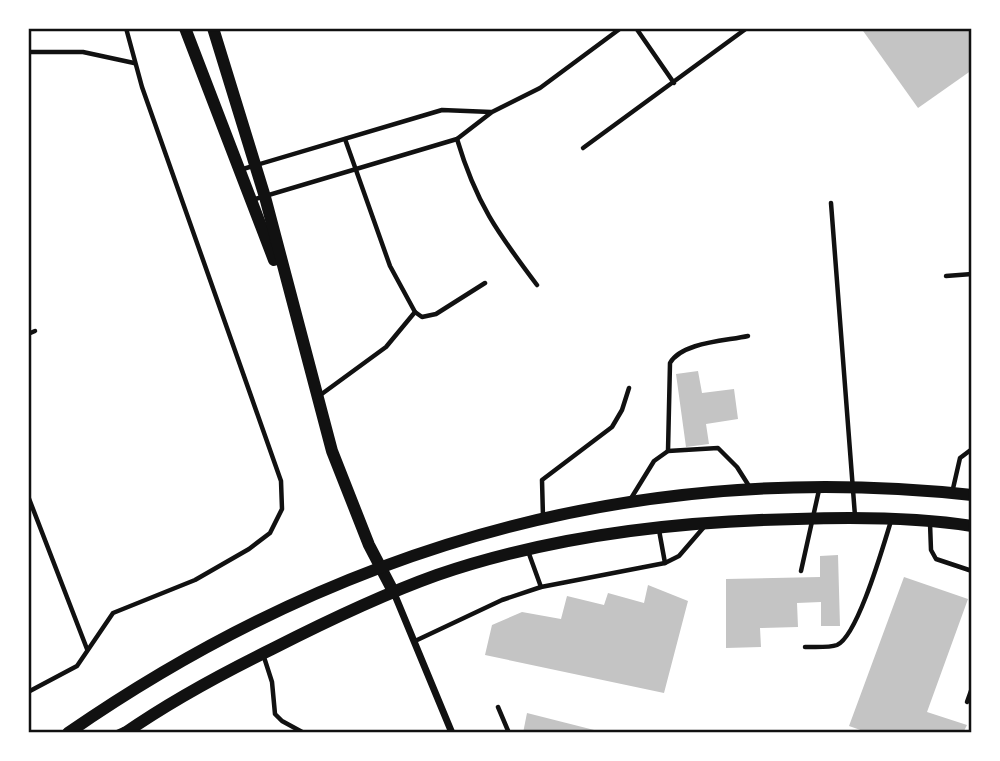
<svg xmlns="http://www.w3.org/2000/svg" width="1000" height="761" viewBox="0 0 1000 761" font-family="'Exo 2',sans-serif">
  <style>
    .building { fill: #c4c4c4 }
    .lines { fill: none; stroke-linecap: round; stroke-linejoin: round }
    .service { stroke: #111; stroke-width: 4.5 }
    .minor { stroke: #111; stroke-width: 7 }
    .secondary { stroke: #111; stroke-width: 12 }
    .neatline { fill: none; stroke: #111; stroke-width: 2.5 }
  </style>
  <rect width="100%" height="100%" fill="#fff"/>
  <g class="building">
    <polygon points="861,28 972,28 972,70 918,108"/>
    <polygon points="698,371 702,393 734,389 738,419 706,424 709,444 686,447 676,374"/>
    <polygon points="838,555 840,626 821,626 821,602 797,603 798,627 760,628 761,647 726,648 726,579 820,577 820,556"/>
    <polygon points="904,577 968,599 927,712 967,725 963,733 869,733 849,726"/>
    <polygon points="648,585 688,601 664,693 485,655 492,625 522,612 561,619 567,596 604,605 608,593 644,603"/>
    <polygon points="527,713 602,732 602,733 523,733"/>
  </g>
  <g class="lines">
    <g class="service">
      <polyline points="636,28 674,83"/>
      <polyline points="28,52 83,52 134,63"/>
      <polyline points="345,139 390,266 415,312 422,317 436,314 485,283"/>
      <path d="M457 139C476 203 497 232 537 285"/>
      <polyline points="583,148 747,28"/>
      <polyline points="243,169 442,110 491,112"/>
      <polyline points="252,200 457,139 492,112 540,88 621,28"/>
      <polyline points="831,203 855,516"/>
      <polyline points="946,276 972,274"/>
      <polyline points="28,334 35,331"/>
      <polyline points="319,396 386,347 415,312"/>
      <path d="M668 451 670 363C682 342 726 341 748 336"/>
      <polyline points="952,493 960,458 972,449"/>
      <polyline points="28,496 87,649"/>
      <polyline points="630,500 654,461 668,451 718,448 737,467 749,486"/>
      <polyline points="543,517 542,480 612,427 622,410 629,388"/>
      <polyline points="930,523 931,550 936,559 972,571"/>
      <polyline points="659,530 665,563"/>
      <polyline points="528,551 541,587"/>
      <polyline points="801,571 819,490"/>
      <polyline points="415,641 502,600 541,587 665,563 679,556 704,527"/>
      <path d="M805 647C814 647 829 648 837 645 858 636 884 543 891 521"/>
      <polyline points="263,654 272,682 275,714 282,721 304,733"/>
      <polyline points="28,692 77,666 113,613 195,580 249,549 270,533 282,509 281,481 142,87 126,28"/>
      <polyline points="967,702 972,688"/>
      <polyline points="498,707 509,733"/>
      <polyline points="115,733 124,729"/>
    </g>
    <polyline class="minor" points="394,593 452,733"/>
    <g class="secondary">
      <polyline points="185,28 274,260"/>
      <polyline points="213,28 265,197 332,451 369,545 394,593"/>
      <path d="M68 733C341 544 640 459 972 495"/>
      <path d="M125 733C171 701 221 674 272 649 325 622 381 595 437 575 551 536 677 521 797 519 855 517 915 517 972 526"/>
    </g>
  </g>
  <rect width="1000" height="761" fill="none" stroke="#ffffff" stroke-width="60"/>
  <rect x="30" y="30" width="940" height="701" class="neatline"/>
</svg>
